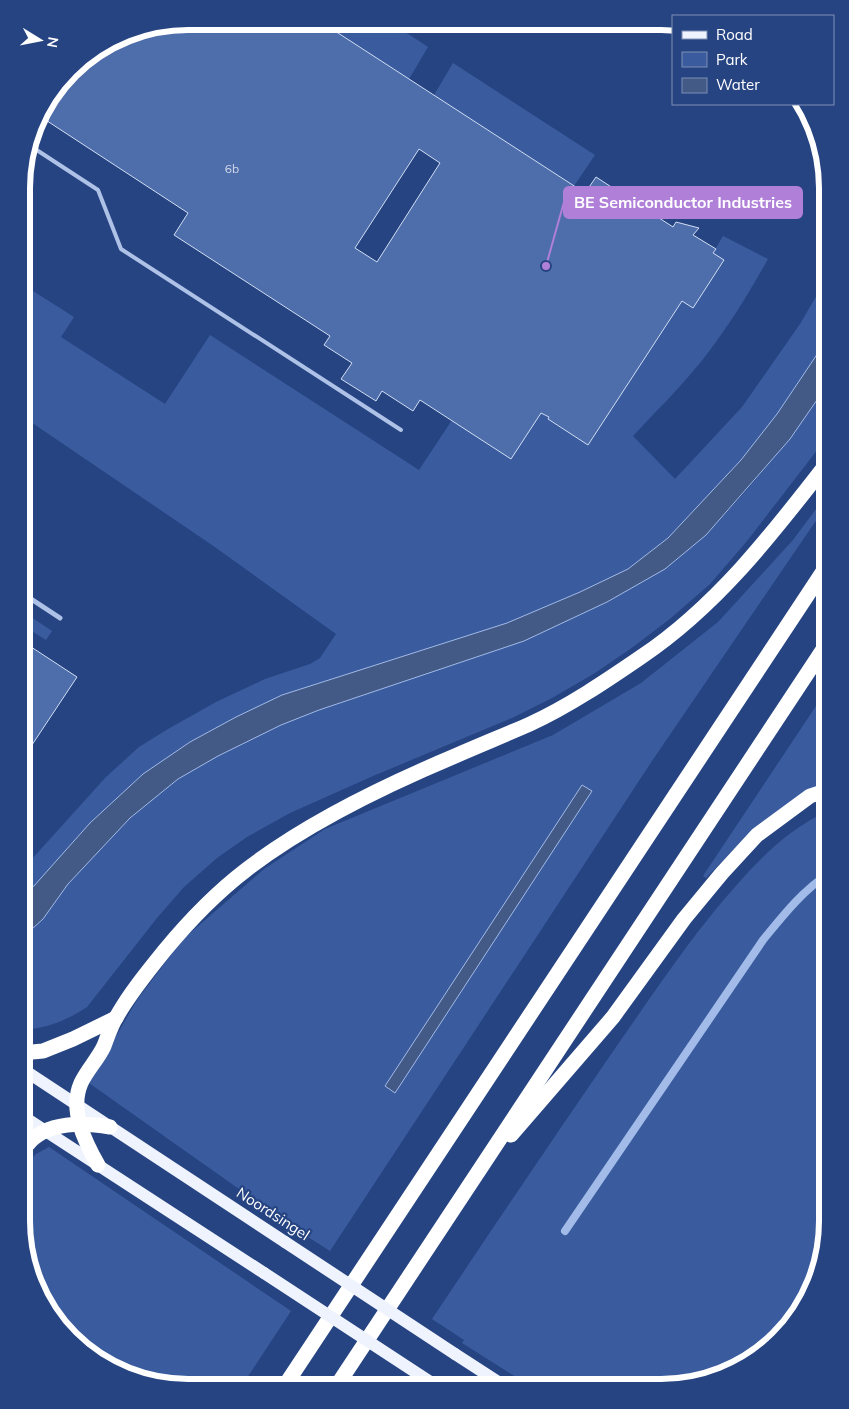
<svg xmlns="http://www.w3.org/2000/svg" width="849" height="1409" viewBox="0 0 849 1409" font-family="Mulish,sans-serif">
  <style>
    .green { fill: #3a5c9f }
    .water { fill: #435986; stroke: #a2bbe8 }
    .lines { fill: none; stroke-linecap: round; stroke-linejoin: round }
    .stream { stroke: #a2bbe8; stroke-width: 8 }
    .building { fill: #4e6dab; stroke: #d1def5; fill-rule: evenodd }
    .path { stroke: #aec1e7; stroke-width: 3; stroke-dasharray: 2.5 4; stroke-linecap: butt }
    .lane { stroke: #aec1e7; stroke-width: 4 }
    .street { stroke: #aec1e7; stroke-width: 5 }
    .primary { stroke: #eff3fd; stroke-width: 12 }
    .highway { stroke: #fff; stroke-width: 15 }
    .primary-bridge { stroke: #eff3fd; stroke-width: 12 }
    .labels { text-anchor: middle; stroke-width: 4.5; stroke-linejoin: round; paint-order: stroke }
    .number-label { font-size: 12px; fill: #d3daea }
    .street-label { font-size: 15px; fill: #fff; stroke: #264482 }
    .rim { fill: none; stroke: #fff; stroke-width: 6 }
    .leader { fill: none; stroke: #b080d9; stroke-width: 2 }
    .callout-dot { fill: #b080d9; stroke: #264482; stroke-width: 2 }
    .callout { fill: #b080d9; stroke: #b080d9; stroke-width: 2 }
    .callout-label { font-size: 16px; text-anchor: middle; font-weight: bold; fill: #fff }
  </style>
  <rect width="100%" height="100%" fill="#264482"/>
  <g class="green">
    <polygon points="321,22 390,22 428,47 409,79"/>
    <polygon points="453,63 595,155 574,186 434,95"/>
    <path d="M723 236 768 259C750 291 732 321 710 350 687 381 659 408 633 436L675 479 742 407 800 324 828 276V338L777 414 741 460 668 538 628 569 580 592 507 623 282 695 236 717 190 742 143 774 90 823 41 878 34 886 22 890V870L106 777 139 747 168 729 216 702 265 679 310 664 320 658 336 634 212 545 22 416V284L74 317 61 337 165 404 210 335 419 470 452 420 541 413 549 417 548 419 588 445 682 301 693 307 724 261 713 253Z"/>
    <path d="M828 384V436L747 541 710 584 671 618 633 647 595 673 552 698 512 718 373 776 290 813 247 837 217 858 184 887 157 918 87 1007C68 1020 45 1029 22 1030V929H32L43 919 68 884 130 818 178 779 218 756 281 725 319 710 524 641 607 602 665 569 706 535 745 492 790 439Z"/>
    <polygon points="828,493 828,503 652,761 330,1251 294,1228 89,1083 137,1000 183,939 264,869 325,829 553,735 641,683 718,622 793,540"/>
    <polygon points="22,611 52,631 46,640 22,625"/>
    <polygon points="828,688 828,781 809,790 752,830 706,878 703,876"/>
    <path d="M828 811 827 1232 819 1275 794 1322 725 1375 661 1388 532 1387 462 1343 464 1340 432 1319C493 1228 554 1137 616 1047 654 993 691 936 735 887 762 856 790 828 828 811Z"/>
    <polygon points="49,1147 291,1311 241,1387 166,1386 87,1354 34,1285 21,1221 21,1170 36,1154"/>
  </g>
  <g class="water">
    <polygon points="828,338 828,384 790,439 706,535 665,569 607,602 524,641 319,710 281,725 218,756 178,779 130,818 68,884 43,919 32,929 22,929 22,890 34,886 41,878 90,823 143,774 190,742 236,717 282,695 507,623 580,592 628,569 668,538 741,460 777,414"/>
    <polygon points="582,785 592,791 395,1093 385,1086"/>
  </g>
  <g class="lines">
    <path class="stream" d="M565 1231 763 940C782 917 802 891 827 875"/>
  </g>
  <g class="building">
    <path d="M188 21 321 22 585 193 596 177 673 227 676 222 699 228 693 235 716 249 713 253 724 260 693 308 682 301 588 445 548 419 549 417 541 413 511 459 420 400 413 411 382 391 376 401 341 379 352 363 324 345 330 336 174 235 188 213 38 115 78 63 124 34ZM419 149 440 163 377 262 355 248Z"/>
    <polygon points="22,641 77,677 22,760"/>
  </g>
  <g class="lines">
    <polyline class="path" points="22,477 31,463"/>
    <g class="lane">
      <polyline points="458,31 464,22"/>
      <polyline points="29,145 98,190 121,249 401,430"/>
    </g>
    <polyline class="street" points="22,593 60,618"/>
    <g class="primary">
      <polyline points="21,1068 285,1242"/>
      <polyline points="21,1115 264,1273"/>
      <polyline points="455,1354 506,1387"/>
    </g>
    <g class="highway">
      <polyline points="21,1053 43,1051 73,1039 116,1018"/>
      <polyline points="511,1135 613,1017 684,919 722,873 757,835 810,796 828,790"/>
      <path d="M21 1153C25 1148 29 1142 34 1138 55 1121 86 1123 110 1127"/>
      <path d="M98 1165C85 1142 69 1110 81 1083 87 1070 98 1059 104 1046 108 1036 111 1025 117 1016 130 993 148 971 165 950 189 921 216 893 246 870 305 824 386 785 455 756 480 745 505 735 530 724 569 706 606 681 641 657 717 606 773 533 828 462"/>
      <polyline points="284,1387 828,564"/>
      <polyline points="336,1387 828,642"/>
    </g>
    <g class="primary-bridge">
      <polyline points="285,1242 455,1354"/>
      <polyline points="264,1273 435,1385"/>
    </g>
  </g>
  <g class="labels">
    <g class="number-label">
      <text x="232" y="173">6b</text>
    </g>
    <g class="street-label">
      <text transform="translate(273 1214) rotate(33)" y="5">Noordsingel</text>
    </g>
  </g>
  <path d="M0 0H849V1409H0ZM188 30H661A158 158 0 0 1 819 188V1221A158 158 0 0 1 661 1379H188A158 158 0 0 1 30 1221V188A158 158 0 0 1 188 30Z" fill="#264482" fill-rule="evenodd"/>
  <path class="rim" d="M188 30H661A158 158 0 0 1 819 188V1221A158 158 0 0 1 661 1379H188A158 158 0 0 1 30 1221V188A158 158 0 0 1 188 30Z"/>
  <path class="leader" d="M546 266L564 202"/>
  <circle class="callout-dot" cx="546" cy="266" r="5"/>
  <rect class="callout" x="564" y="187" width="238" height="31" rx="5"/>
  <g class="callout-label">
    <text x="683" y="208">BE Semiconductor Industries</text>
  </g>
  <rect x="672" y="15" width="162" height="90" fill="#264482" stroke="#7d8fb4"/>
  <rect x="682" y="31" width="25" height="8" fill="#eff3fd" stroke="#7d8fb4"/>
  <text x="716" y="40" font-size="15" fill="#ffffff">Road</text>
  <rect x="682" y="52" width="25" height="15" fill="#3a5c9f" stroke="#7d8fb4"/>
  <text x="716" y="65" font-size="15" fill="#ffffff">Park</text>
  <rect x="682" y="78" width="25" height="15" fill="#435986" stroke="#7d8fb4"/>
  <text x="716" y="90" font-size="15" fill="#ffffff">Water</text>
  <g transform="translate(40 40) rotate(100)" stroke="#264482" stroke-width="4" paint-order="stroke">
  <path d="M0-4L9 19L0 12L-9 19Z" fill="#ffffff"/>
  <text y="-8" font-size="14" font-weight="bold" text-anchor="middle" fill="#ffffff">N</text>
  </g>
</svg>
